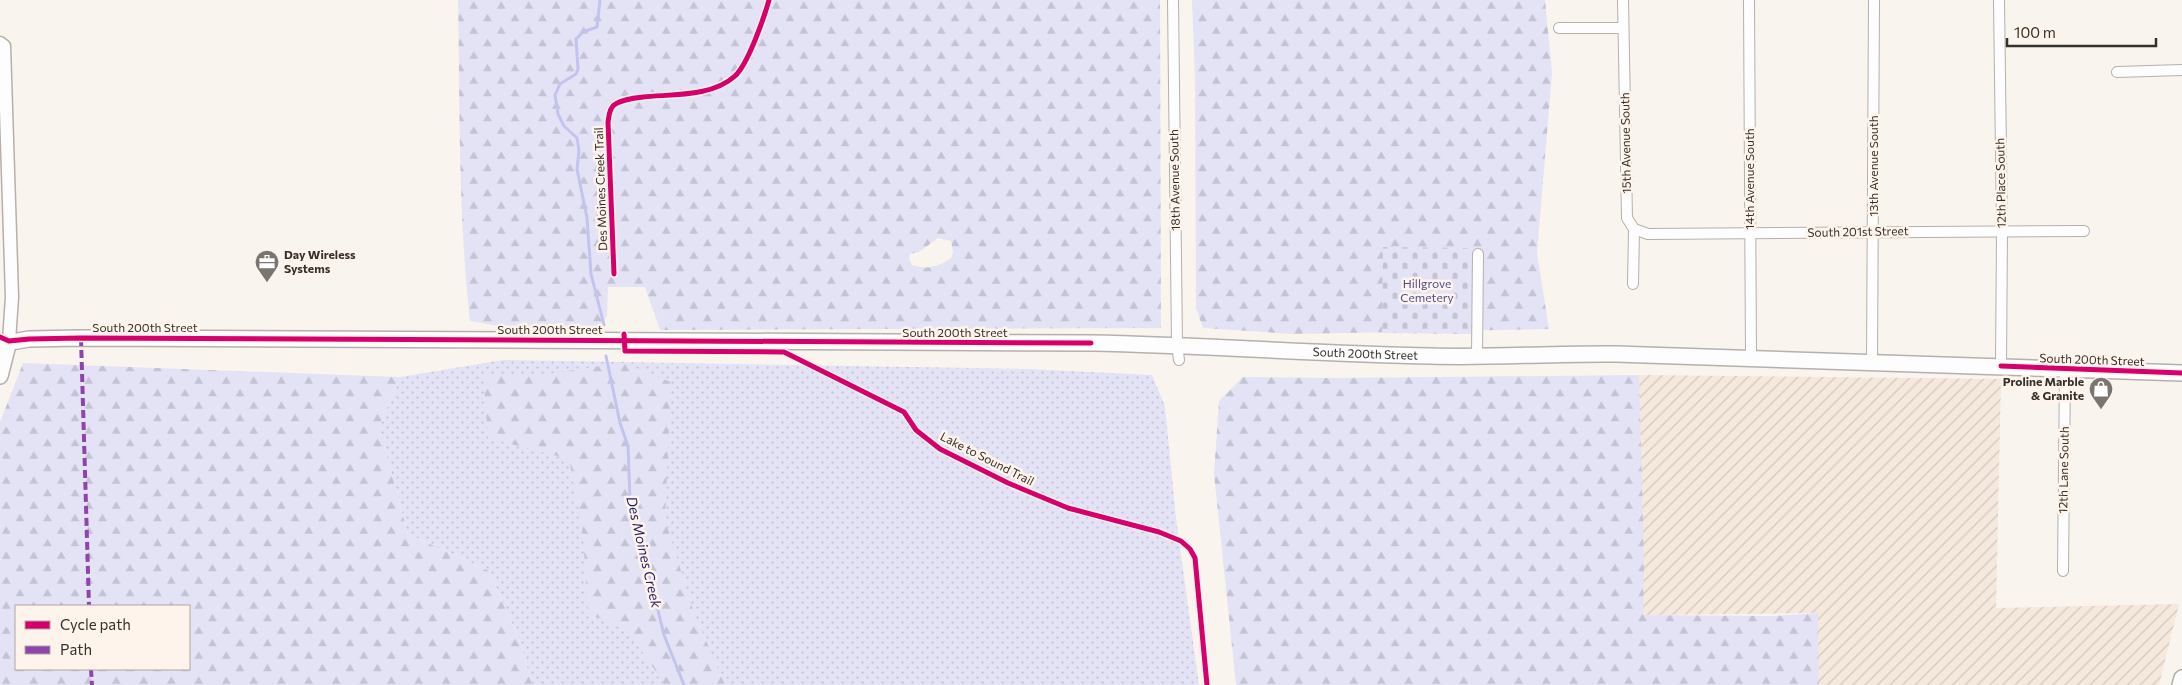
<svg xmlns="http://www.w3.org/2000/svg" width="2182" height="685" viewBox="0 0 2182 685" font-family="Commissioner,sans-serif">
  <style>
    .industrial { fill: url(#industrial-furrows) }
    .green { fill: url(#green-dots) }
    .forest { fill: url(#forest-firs); fill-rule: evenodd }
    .cemetery { fill: url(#cemetery-stones) }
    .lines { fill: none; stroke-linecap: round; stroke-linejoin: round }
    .stream { stroke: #c3c4ed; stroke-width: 3 }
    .minor-casing { stroke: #b5b0ac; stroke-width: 12 }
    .tertiary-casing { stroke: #b5b0ac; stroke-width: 15 }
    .secondary-casing { stroke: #b5b0ac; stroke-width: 18 }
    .minor { stroke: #fefdfd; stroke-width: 10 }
    .tertiary { stroke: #fefdfd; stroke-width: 12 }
    .secondary { stroke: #fefdfd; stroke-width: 15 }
    .quiet { stroke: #8e44ad; stroke-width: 4; stroke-dasharray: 8 4; stroke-linecap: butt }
    .cycleway-casing { stroke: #fef4eb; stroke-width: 8 }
    .cycleway { stroke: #d6006c; stroke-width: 5 }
    .labels { text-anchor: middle; stroke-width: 5; stroke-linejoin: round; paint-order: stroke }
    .street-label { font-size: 12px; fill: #35302c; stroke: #fef4eb }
    .poi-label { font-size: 12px; font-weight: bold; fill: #35302c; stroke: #fef4eb; text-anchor: start }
    .park-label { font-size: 12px; fill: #4c4c94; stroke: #fef4eb }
    .water-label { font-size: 14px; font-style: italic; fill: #241d62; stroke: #fef4eb }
  </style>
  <defs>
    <pattern id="industrial-furrows" width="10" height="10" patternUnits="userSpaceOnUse" patternTransform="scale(1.25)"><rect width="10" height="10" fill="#f5e8dd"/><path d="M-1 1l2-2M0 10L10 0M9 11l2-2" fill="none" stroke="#d3c7be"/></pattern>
    <pattern id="green-dots" width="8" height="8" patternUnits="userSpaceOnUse" patternTransform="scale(1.25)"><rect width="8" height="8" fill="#e4e3f6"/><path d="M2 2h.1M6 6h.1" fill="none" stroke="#c4c3d3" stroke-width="1.8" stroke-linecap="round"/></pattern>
    <pattern id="forest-firs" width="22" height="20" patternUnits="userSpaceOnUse" patternTransform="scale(1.25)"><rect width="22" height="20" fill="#e4e3f6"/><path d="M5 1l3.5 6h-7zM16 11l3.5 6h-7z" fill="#c4c3d3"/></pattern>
    <pattern id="cemetery-stones" width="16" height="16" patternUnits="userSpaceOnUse" patternTransform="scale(1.25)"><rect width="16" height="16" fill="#e4e3f6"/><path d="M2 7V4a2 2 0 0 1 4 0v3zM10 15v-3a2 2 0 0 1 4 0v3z" fill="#c4c3d3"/></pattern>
  </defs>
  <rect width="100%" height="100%" fill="#faf4ef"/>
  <polygon class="industrial" points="1639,375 2001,379 1996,608 2179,604 2159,685 1819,685 1817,613 1643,615"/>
  <polygon class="green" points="503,360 1029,369 1152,375 1165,406 1176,518 1199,685 532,685 520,642 489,571 408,534 379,427 400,377"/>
  <g class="forest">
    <path d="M458 0H1160L1161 328 660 330 645 287H608L607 316 599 328 504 327 470 321C458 214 460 108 458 0ZM938 238 951 241 953 252 951 258C938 267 927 270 912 265L909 259 910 254 919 252Z"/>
    <polygon points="1192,0 1545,0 1552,73 1537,253 1549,329 1293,334 1203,328 1196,308 1195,79"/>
    <path d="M23 363 400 377 379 427 408 534 489 571 520 642 532 685H0V422ZM16 606H189V669H16Z"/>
    <polygon points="623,363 671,382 665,519 693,610 725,685 665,685 628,631 588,613 583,535 569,459 488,438 483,374 540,375"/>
    <polygon points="1639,375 1644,564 1643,615 1773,616 1818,613 1819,685 1236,685 1214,474 1219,401 1243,377 1334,378"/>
  </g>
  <polygon class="cemetery" points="1383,247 1472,248 1471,334 1382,333"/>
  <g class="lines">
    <g class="stream">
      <polyline points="600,0 597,27 583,32 576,39 578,69 576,74 560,84 555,95 558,114 564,126 577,138 579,151 577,169 587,218 591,274 604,325"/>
      <polyline points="606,356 620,423 628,446 630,500 636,529 645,557 664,635 684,685"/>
    </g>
    <defs>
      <g id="minor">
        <polyline points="1173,0 1177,344 1179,360"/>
        <polyline points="1623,0 1627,218 1634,229 1633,284"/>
        <polyline points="1749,0 1751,357"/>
        <polyline points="1999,0 2002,231 2001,366"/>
        <polyline points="1559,28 1623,28"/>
        <polyline points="2117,72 2182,70"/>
        <polyline points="1634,229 1648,234 2084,231"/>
        <polyline points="1477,355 1478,254"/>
        <polyline points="1872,361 1874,0"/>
        <polyline points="2063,571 2065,369"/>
      </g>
      <polyline id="tertiary" points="0,43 4,46 12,297 9,341"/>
      <g id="secondary">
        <path id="s1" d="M0 344 29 339 81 338 1091 343C1205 345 1318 354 1431 356 1493 358 1555 353 1616 354L2182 373"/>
        <polyline points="0,376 9,341"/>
        <polyline points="2180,685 2182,678"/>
      </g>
    </defs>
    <use href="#minor" class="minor-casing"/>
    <use href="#tertiary" class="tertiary-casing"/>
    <use href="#secondary" class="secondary-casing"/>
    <use href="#minor" class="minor"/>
    <use href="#tertiary" class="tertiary"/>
    <use href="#secondary" class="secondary"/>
    <g class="quiet">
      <polyline points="81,338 89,606"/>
      <polyline points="91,669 92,685"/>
    </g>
    <defs>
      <g id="cycleway">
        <path d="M614 274 608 122C609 116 609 109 614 105 622 99 634 98 643 97 672 94 712 97 735 76 748 64 764 18 769 0"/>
        <polyline points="624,334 625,351 784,352 904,412 916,430 940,449 1008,483 1068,508 1159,532 1181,541 1190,549 1195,558 1207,685"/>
        <polyline points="0,337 9,341 29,339 81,338 1091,343"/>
        <polyline points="2001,366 2182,373"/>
      </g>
    </defs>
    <use href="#cycleway" class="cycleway-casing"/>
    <use href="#cycleway" class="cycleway"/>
  </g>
  <defs>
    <symbol id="office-pin" viewBox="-11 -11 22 30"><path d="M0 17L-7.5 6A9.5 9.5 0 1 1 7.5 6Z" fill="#7a7570" stroke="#fef4eb"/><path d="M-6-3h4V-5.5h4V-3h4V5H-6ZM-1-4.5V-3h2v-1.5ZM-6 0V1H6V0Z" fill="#fff"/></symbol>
    <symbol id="shop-pin" viewBox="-11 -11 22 30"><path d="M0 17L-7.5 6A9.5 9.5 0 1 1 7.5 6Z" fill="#7a7570" stroke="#fef4eb"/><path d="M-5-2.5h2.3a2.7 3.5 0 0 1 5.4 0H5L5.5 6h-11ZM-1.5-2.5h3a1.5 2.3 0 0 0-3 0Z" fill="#fff"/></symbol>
  </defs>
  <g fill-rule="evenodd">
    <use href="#office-pin" x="253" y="248" width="28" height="38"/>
    <use href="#shop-pin" x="2087" y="375" width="28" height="38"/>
  </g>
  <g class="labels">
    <g class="street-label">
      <text transform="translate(1626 143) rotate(-91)" y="4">15th Avenue South</text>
      <text transform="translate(1874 166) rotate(-90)" y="4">13th Avenue South</text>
      <text transform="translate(1750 179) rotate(-90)" y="4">14th Avenue South</text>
      <text transform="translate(1175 180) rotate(-91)" y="4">18th Avenue South</text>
      <text transform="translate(2001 183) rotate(-91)" y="4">12th Place South</text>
      <text transform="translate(601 189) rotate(-92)" y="4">Des Moines Creek Trail</text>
      <text transform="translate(1858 232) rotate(-1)" y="4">South 201st Street</text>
      <text x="145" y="332">South 200th Street</text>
      <text x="550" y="334">South 200th Street</text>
      <text x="955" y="337">South 200th Street</text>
      <text dy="4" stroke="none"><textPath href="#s1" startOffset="1366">South 200th Street</textPath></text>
      <text transform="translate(2092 360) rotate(2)" y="4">South 200th Street</text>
      <text transform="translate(987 459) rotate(27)" y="4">Lake to Sound Trail</text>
      <text transform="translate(2064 470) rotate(-89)" y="4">12th Lane South</text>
    </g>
    <g class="poi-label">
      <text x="284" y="259">Day Wireless<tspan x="284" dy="14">Systems</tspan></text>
      <text x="2084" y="386" text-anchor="end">Proline Marble<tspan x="2084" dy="14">&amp; Granite</tspan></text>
    </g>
    <g class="park-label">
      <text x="1427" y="288">Hillgrove<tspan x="1427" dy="14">Cemetery</tspan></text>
    </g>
    <g class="water-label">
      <text transform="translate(644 552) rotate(77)" y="5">Des Moines Creek</text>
    </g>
  </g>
  <rect x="15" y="605" width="175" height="65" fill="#fef4eb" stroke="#aea69f"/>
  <rect x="25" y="621" width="25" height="8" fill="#d6006c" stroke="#aea69f"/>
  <text x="60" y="630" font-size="15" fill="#35302c">Cycle path</text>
  <rect x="25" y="646" width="25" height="8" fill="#8e44ad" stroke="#aea69f"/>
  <text x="60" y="655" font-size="15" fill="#35302c">Path</text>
  <path d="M2007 38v8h149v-8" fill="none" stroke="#35302c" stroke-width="2.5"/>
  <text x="2014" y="38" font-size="15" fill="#35302c" stroke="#fef4eb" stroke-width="4" paint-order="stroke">100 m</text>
</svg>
